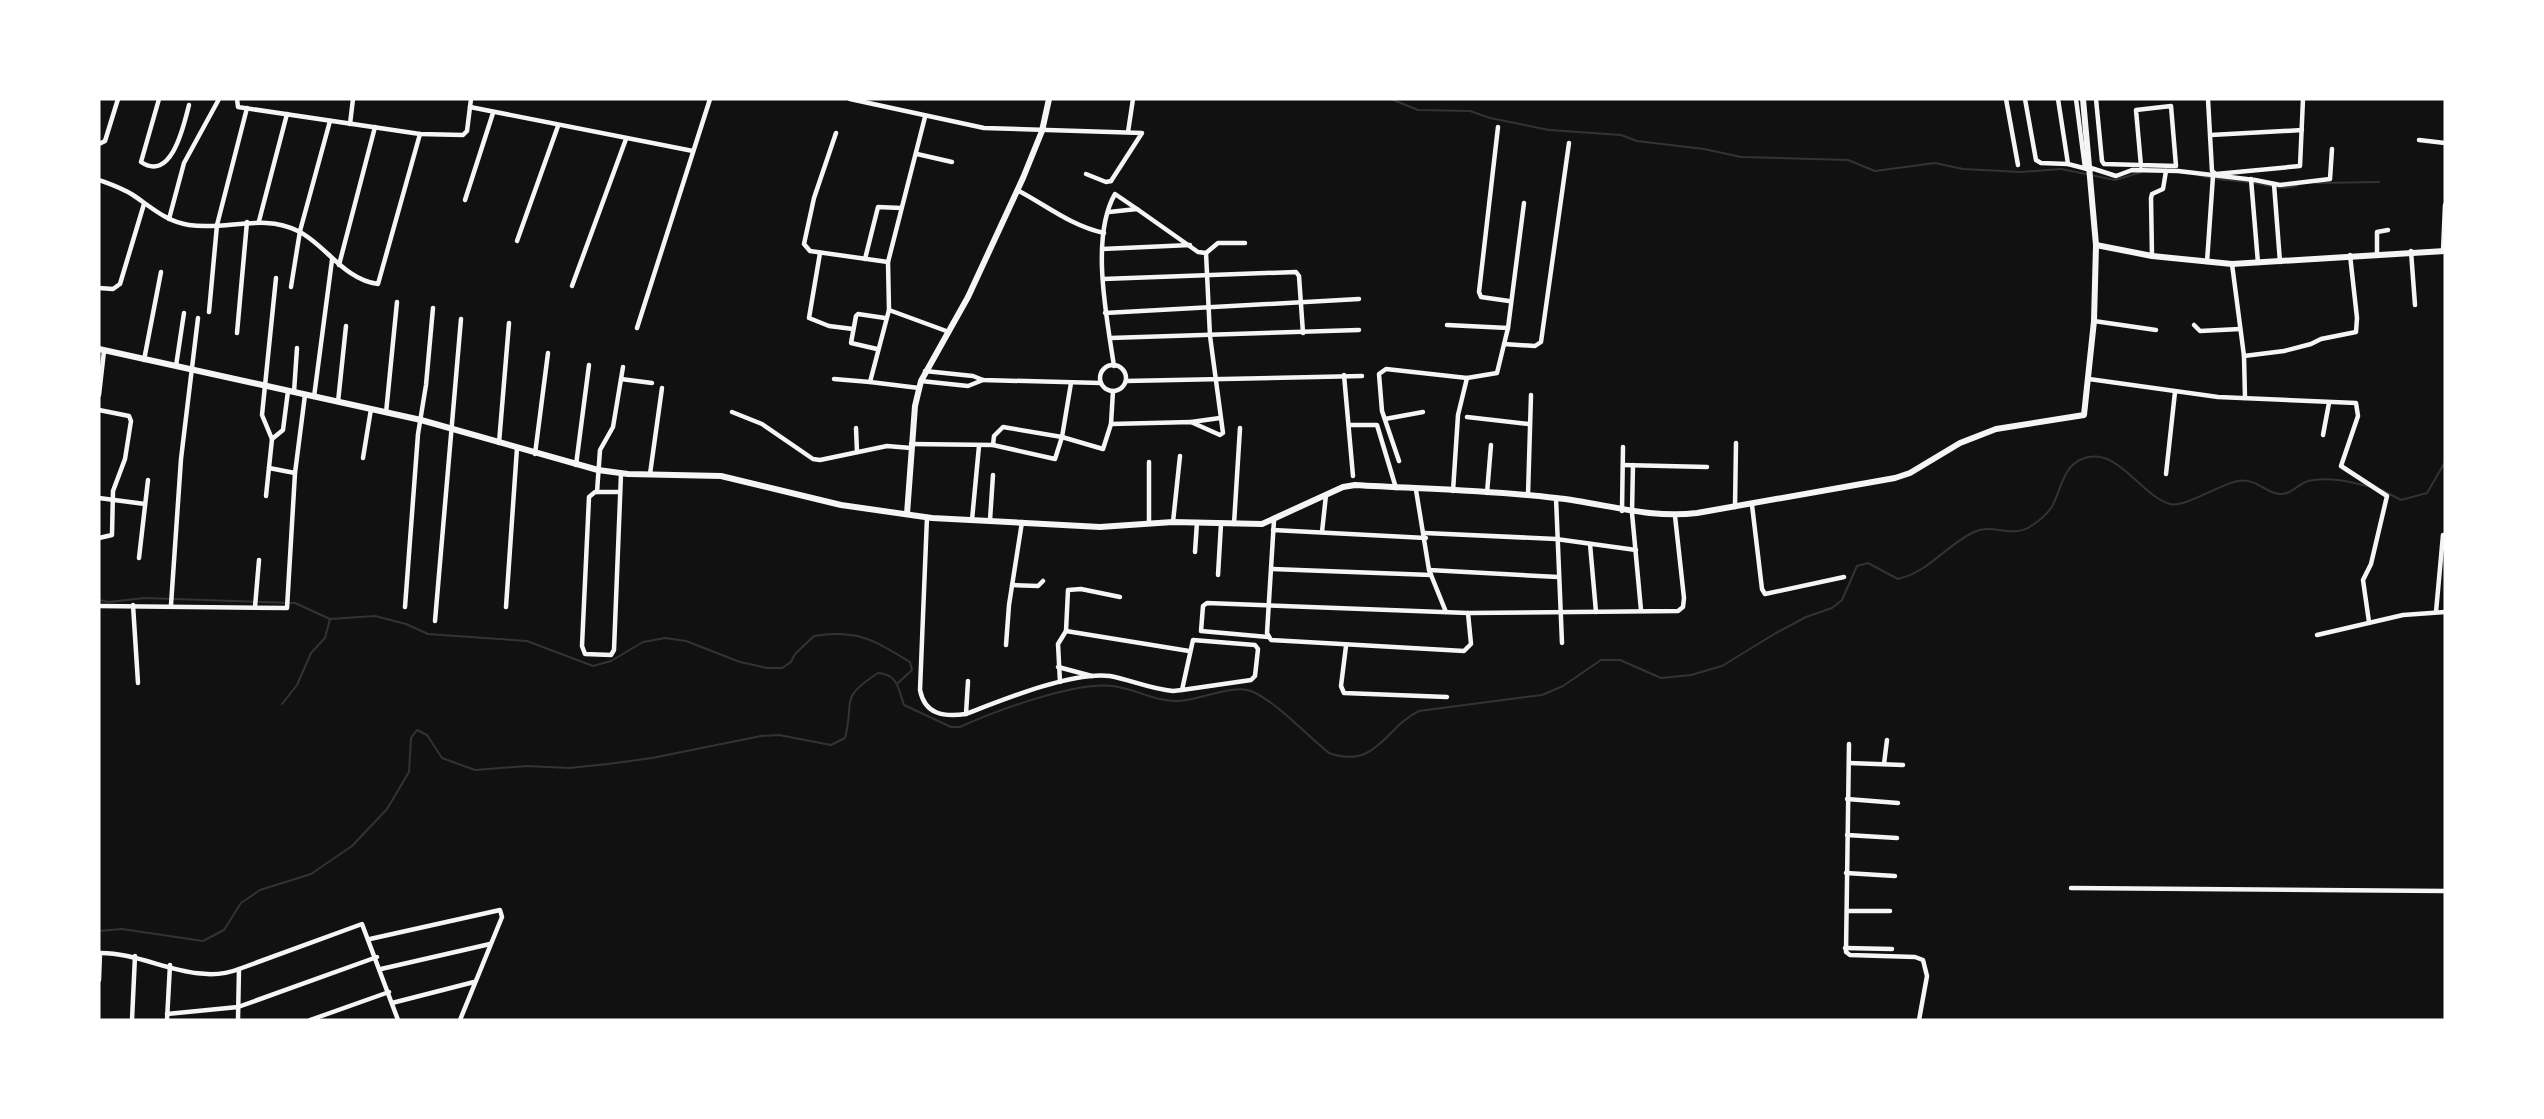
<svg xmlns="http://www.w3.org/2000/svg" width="2544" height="1119" viewBox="0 0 2544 1119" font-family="'Space Grotesk',sans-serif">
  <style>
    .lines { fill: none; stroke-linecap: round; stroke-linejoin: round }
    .stream { stroke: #333; stroke-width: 2 }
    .minor { stroke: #f5f5f5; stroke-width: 4.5 }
    .tertiary { stroke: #f5f5f5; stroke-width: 6 }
  </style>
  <rect width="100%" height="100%" fill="#111"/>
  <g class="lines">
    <g class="stream">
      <polyline points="1391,99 1418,110 1470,111 1490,118 1549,130 1621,135 1637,141 1704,149 1741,157 1848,160 1875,171 1935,163 1963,169 2021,172 2061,169 2115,180 2142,172"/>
      <path d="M2198 175C2215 180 2230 180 2246 182 2266 183 2279 192 2298 185"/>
      <polyline points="2316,183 2379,182"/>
      <polyline points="2382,490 2401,500 2427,493 2445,462"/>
      <path d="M99 600 108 602 145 598 295 603 330 619 375 616 406 624 428 634 527 641 593 666 611 661 643 642 665 638 686 641 740 662 767 668H782L791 662 795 654 814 636C858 629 875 641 910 662L912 670 898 683"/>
      <polyline points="282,704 297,685 311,653 325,638 330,619"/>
      <path d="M99 931 122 929 203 941 224 930 241 903 260 890 311 874 352 846 387 809 409 772 411 738 417 730 427 735 442 758 475 770 527 766 569 768 608 764 652 758 761 736 779 735 831 745 845 738C855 700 838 699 878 673 898 674 898 689 904 705L951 727H960C995 711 1076 681 1113 686 1136 689 1156 702 1179 701 1199 700 1234 684 1251 691 1277 702 1306 735 1329 753 1377 770 1385 727 1419 711L1542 695 1563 686 1601 660H1620L1661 678 1691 675 1722 666 1776 633 1806 617 1832 608 1842 600 1857 566 1868 563 1898 579C1929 572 1946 545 1974 532 1993 523 2013 539 2031 526 2038 522 2047 514 2051 508 2061 492 2062 467 2082 459 2118 445 2139 495 2170 504 2185 508 2220 484 2238 481 2257 478 2265 493 2280 494 2291 495 2298 484 2308 481 2328 476 2352 482 2371 487"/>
    </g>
    <g class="minor">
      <path d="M159 99 141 162C172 183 184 124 189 105"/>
      <polyline points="237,99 238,107 420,134 463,135 467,131 471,99"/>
      <polyline points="850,99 984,128 1142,133 1111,181"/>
      <polyline points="2006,99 2018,165"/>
      <polyline points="2025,99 2036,160 2041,163 2068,164"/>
      <polyline points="2058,99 2068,164 2091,170"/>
      <polyline points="2076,99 2085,168"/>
      <polyline points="2096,99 2102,161 2104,164 2176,166 2171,106 2136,110 2141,166"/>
      <polyline points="2208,99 2212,171 2216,174 2300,166 2303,99"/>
      <polyline points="470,107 693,151"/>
      <polyline points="350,124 353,99"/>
      <polyline points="1498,127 1479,292 1481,297 1509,301"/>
      <polyline points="1128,132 1133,99"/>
      <polyline points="836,133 814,198 804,244 810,251 888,262"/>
      <polyline points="2211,135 2302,130"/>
      <polyline points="2419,140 2445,143"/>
      <polyline points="99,144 105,141 118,99"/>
      <polyline points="917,154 952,162"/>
      <polyline points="2091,168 2116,176 2132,170 2178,171 2255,180 2280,185 2330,179 2332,149"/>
      <polyline points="1086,174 1106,182 1111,181"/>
      <polyline points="2251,179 2258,263"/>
      <path d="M99 180C110 184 122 188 133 195 151 207 167 222 189 225 226 231 263 213 298 231 325 244 344 280 378 284L420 134"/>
      <polyline points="2274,184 2280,262"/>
      <path d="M1017 190C1046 205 1071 226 1104 233"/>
      <polyline points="465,200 493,113"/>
      <polyline points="1109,212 1137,209 1198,252 1206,253 1210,336 1223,433 1220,435 1191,422 1111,424"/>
      <polyline points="169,219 184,163 219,99"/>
      <polyline points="259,221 287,114"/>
      <polyline points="517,241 558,126"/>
      <polyline points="1102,249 1190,245"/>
      <polyline points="2411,251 2415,305"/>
      <polyline points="2443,251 2445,205"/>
      <polyline points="820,253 809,318 829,326 853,329"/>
      <polyline points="1206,253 1218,243 1245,243"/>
      <polyline points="2377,254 2377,232 2388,230"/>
      <polyline points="2152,256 2151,198 2152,194 2163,189 2166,171"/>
      <polyline points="865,259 878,207 901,208"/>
      <polyline points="2207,262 2213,176"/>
      <polyline points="2232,264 2244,356 2245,398"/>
      <polyline points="339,265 375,127"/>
      <polyline points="1103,279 1296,272 1299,276 1303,333"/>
      <polyline points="572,286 626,139"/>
      <polyline points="291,287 300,231 330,121"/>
      <polyline points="99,288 113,289 120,284 144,204"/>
      <polyline points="889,310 949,332"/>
      <polyline points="209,312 217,225 247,108"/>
      <polyline points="1105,313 1359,299"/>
      <polyline points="2094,321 2156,330"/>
      <polyline points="1447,325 1508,328"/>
      <polyline points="2194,325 2200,331 2240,329"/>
      <polyline points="637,328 710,99"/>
      <polyline points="237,333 247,222"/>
      <polyline points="1110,338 1359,330"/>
      <polyline points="1504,344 1535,346 1541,342 1569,143"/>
      <polyline points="877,349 851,343 856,316 858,314 885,318"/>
      <polyline points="2244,356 2284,351 2311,344 2321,339 2356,332 2357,318 2350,255"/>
      <polyline points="144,360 161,272"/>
      <circle cx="1113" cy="378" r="13"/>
      <polyline points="176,366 184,313"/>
      <path d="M1114 366C1107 319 1090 237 1115 194L1137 209"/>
      <polyline points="925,371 973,376 983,380 1101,383"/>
      <polyline points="1344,375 1353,476"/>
      <polyline points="621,379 652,383"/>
      <polyline points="834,379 870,382"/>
      <polyline points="2089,379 2218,397 2356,403 2358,416 2341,466 2387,496 2371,564 2363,580 2369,622"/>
      <polyline points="921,381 968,386 983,380"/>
      <polyline points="1126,381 1362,376"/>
      <polyline points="919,388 870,382 889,310 888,262 925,117"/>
      <polyline points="294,392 297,348"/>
      <polyline points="99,395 104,351"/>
      <polyline points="314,397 332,260"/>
      <polyline points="338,402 346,326"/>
      <polyline points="99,410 129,416 131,421 125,459 113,491 112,535 99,538"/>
      <polyline points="732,412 762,424 813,459 820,460 887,446 911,448"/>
      <polyline points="386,413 397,302"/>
      <polyline points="1467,417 1529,424"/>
      <polyline points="1385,419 1423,412"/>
      <polyline points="1191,422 1220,418"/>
      <polyline points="1349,425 1377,425 1396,488"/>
      <polyline points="856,428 857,452"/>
      <polyline points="2323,435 2329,403"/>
      <polyline points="272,439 283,430 288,391"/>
      <polyline points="499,443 509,323"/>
      <polyline points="911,444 993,445 1055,459 1062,437 1071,383"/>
      <polyline points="993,445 994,436 1003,427 1062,437 1103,449 1111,424 1113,391"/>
      <polyline points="535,454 548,353"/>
      <polyline points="363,458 371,409"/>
      <polyline points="1399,461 1382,411 1379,374 1386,369 1467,378 1497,373 1508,328 1524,203"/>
      <polyline points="576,465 589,365"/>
      <polyline points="1623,465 1707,467"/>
      <polyline points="1633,465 1632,513 1641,610"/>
      <polyline points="269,468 295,473"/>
      <polyline points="650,474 662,388"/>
      <polyline points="2166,474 2175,392"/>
      <polyline points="1416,490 1429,570 1446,612"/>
      <polyline points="1453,491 1458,415 1467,378"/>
      <polyline points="597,492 600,450 613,427 623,367"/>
      <polyline points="619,492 595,492 589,497 582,646 585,654 611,655 614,650 621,474"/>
      <polyline points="1487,493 1491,445"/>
      <polyline points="1528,495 1531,395"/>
      <polyline points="266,496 272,439 262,415 276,278"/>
      <polyline points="99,498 145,504"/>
      <polyline points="1556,498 1562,643"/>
      <polyline points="1752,505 1762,589 1765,594 1844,577"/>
      <polyline points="1735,507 1736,443"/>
      <polyline points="1622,511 1623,447"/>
      <path d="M927 517 920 690C925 715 944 717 966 714 1002 700 1073 671 1110 676 1131 680 1151 689 1173 691L1182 690 1251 680 1255 676 1258 649 1255 645 1193 640 1182 690"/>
      <polyline points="972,520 979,446"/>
      <polyline points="990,520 993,475"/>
      <polyline points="1274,520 1267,633 1271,640 1464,651 1471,644 1468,613"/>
      <polyline points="1149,522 1149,462"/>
      <polyline points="1173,522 1180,456"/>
      <polyline points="1234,524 1240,428"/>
      <polyline points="1273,530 1426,538"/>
      <polyline points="1322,532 1326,495"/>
      <polyline points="1425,533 1556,539 1636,550"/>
      <polyline points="1590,544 1596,612"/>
      <polyline points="1195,552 1197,522"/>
      <polyline points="139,558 148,480"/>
      <polyline points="1272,569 1431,575"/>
      <polyline points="1429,570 1558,577"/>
      <polyline points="1218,575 1221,524"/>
      <polyline points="1012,585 1038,586 1043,581"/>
      <polyline points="133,605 138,683"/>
      <polyline points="171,605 181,459 198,318"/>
      <polyline points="99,606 287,608 295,473 305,395"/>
      <polyline points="255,607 259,560"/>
      <polyline points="405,607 418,434 426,385 433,308"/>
      <polyline points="506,607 517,448"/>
      <polyline points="2436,612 2443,535"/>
      <polyline points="435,621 461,319"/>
      <polyline points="1066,631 1189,651"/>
      <polyline points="2317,635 2403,615 2445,612"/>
      <polyline points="1268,637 1201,631 1203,606 1207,603 1468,613 1678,611 1683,607 1684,598 1675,516"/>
      <polyline points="1006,645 1009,605 1022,522"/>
      <polyline points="1346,646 1341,686 1344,693 1447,697"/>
      <polyline points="1058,667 1092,676"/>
      <polyline points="1060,682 1058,644 1066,631 1068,590 1081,589 1120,597"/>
      <polyline points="966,714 968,681"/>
      <polyline points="1849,744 1846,952 1850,955 1915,957 1923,960 1927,976 1919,1020"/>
      <polyline points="1849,763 1903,765"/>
      <polyline points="1884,764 1887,740"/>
      <polyline points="1847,799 1898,803"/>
      <polyline points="1847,835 1897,838"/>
      <polyline points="1846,873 1895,876"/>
      <polyline points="2071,888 2445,891"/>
      <polyline points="1847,911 1890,911"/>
      <polyline points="370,939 500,910 502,917 460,1020"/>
      <polyline points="1845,948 1892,949"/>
      <path d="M99 953C145 952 194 987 239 969L238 1020"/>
      <polyline points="239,969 362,924 398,1020"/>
      <polyline points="381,969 490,944"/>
      <polyline points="99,980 100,953"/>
      <polyline points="392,1003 474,982"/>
      <polyline points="167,1014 238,1007 377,957"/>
      <polyline points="132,1020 135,956"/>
      <polyline points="167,1020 170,965"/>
      <polyline points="310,1020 389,992"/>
    </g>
    <g class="tertiary">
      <polyline points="2096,245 2152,256 2232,264 2445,251"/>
      <path d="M99 349 421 420 598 470 628 474 721 476 841 505 932 518 1100 527 1173 522 1262 524 1343 487 1355 485C1422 489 1490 490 1556 498 1604 503 1648 519 1697 513L1895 478 1910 473 1960 443 1996 429 2084 415 2094 321 2096 245 2083 99"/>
      <polyline points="907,514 915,406 921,381 968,297 1023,178 1042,131 1049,99"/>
    </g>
  </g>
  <rect width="2544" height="1119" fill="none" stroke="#ffffff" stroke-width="201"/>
</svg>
